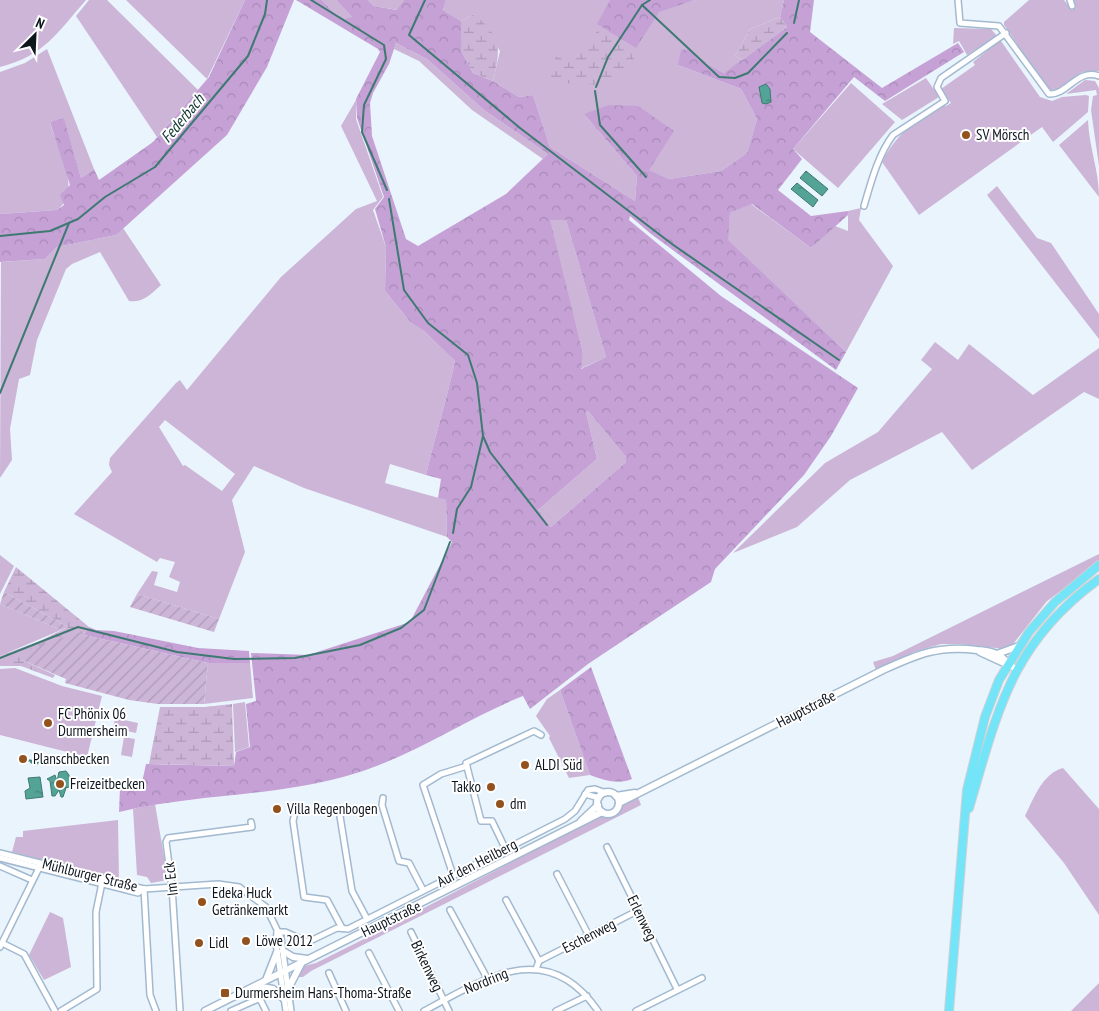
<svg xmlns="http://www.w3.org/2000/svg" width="1099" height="1011" viewBox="0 0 1099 1011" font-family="'PT Sans Narrow',sans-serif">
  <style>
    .green { fill: #ccb5d7; fill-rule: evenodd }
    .forest { fill: url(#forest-crowns); fill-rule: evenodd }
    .wetland { fill: url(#wetland-marsh) }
    .garden { fill: url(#garden-furrows) }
    .water { fill: url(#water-ripples); stroke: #3e7972 }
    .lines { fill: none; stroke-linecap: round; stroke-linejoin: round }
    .stream { stroke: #3e7972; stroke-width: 2 }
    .minor-casing { stroke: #a2b9d0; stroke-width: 8 }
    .tertiary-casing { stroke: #a2b9d0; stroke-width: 9 }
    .primary-casing { stroke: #cfd0d2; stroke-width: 10 }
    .minor { stroke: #fff; stroke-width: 5 }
    .tertiary { stroke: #fff; stroke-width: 6 }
    .primary { stroke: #74e5f8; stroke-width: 8 }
    .poi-dot { fill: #92511d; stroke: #fff; stroke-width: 2 }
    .labels { text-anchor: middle; stroke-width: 4; stroke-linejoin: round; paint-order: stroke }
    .poi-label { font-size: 15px; fill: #0d151d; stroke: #fff; text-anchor: start }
    .street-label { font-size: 15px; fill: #0d151d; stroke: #fff }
    .water-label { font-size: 16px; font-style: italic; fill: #0f3731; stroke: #fff }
  </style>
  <defs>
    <pattern id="forest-crowns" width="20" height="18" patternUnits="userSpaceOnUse" patternTransform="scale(1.25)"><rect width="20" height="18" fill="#c5a1d6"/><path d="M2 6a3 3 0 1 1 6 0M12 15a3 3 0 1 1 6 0" fill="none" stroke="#a88ab7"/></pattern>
    <pattern id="wetland-marsh" width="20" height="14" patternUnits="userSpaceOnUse" patternTransform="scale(1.25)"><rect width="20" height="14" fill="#ccb5d7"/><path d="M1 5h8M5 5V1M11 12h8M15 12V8" fill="none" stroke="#ae9bb8"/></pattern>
    <pattern id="garden-furrows" width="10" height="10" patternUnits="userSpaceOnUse" patternTransform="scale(1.25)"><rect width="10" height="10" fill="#ccb5d7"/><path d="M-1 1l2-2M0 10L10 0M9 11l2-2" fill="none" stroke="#ae9bb8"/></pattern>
    <pattern id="water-ripples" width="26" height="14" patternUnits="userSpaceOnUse" patternTransform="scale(1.25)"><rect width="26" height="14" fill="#53a496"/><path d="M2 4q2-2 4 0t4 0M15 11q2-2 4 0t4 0" fill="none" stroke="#43847a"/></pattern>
  </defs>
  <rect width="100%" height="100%" fill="#eaf4fd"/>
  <g class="green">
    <path d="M0 0H86C58 32 44 56 0 67Z"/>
    <polygon points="89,0 107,0 198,90 157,137 76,16"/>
    <polygon points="126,0 245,0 207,79"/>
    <polygon points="322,0 336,0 353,18 345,19 335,13"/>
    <polygon points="368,0 404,0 398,10 374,6"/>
    <polygon points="446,0 610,0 609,3 659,11 695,0 784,0 780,17 750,29 735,56 743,60 724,73 698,59 690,49 678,65 741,89 757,119 747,153 721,171 669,179 648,170 584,114 637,176 635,201 550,147 533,95 519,97 493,81 500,51 474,14 461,21 443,10"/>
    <polygon points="1029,0 1064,0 1072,10 1076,8 1074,0 1099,0 1099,71 1082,72 1058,89 1051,90 1046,86 1004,25 1004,22"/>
    <polygon points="954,28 991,29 997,36 967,55 959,41 953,44"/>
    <path d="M999 41H1001L1040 97 1052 101 1062 97 1086 95 1089 96 1088 112 1053 142 1042 127 919 215 882 162C898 131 915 122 944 104L946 106 951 103 941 89 975 65 973 62Z"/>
    <polygon points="396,43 427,59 484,110 548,154 543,159 472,110 419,61 394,49"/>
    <path d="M47 49 94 169 81 178 64 119 50 122C56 147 84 191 57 210L0 214V72L25 63Z"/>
    <polygon points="926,78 939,97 902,120 882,104"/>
    <polygon points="1085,80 1095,81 1099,88 1099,166 1091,110 1093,96 1097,95 1096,90 1066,94"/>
    <polygon points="851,83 895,122 838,188 793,149"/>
    <path d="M356 100V119L383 197 373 210 386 247 385 291 411 323 424 331 455 361C447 399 435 436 426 475L390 464 385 483 446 500 447 537 304 488 254 466 232 500 245 552 219 619 137 594 152 571 158 572 154 585 177 592 180 582 169 577 175 562 160 558 157 562 74 514 112 472 109 465 110 458 176 383 180 380 187 390 281 277 356 209 377 201 341 126ZM165 420 235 474 222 491 185 465 183 466 159 427Z"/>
    <path d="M1088 120C1089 147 1099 171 1099 197L1059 145Z"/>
    <polygon points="997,186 1037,238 1051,243 1099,314 1099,339 987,195"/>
    <polygon points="751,204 811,248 835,226 848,231 848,211 861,208 859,220 893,266 846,352 727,240 730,213"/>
    <polygon points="549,220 566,220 606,357 580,369 583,353"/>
    <path d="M123 228 161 285C151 294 143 303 129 301L100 252 72 264 66 269 37 340 30 375 19 379 10 429 12 460 0 478 1 262 45 259 57 247 116 235Z"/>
    <polygon points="935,342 958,360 969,344 1033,395 1099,348 1099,399 1084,392 972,470 942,432 850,480 797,527 733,553 825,463 878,432 932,369 921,360"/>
    <polygon points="588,411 626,457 626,462 551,527 538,510 597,459 586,412"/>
    <polygon points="1099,554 1099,563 1047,601 1013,644 1004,649 959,644 941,644 914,652 876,670 873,662 893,656"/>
    <polygon points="0,555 14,566 0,594"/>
    <polygon points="0,604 61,630 0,656"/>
    <polygon points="208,663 250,663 253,698 204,704"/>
    <polygon points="15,668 62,686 102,696 87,757 0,735 0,669"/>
    <polygon points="560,690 590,775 569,778 549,738 550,736 536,716 547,699"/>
    <polygon points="245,702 249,747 235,752 233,704"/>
    <polygon points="115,718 138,723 136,733 113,728"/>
    <polygon points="124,737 135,739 132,757 121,755"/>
    <path d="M1063 768 1099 809V915L1064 863 1025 816C1034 798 1042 774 1063 768Z"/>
    <polygon points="638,797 641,805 311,971 303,977 296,977 304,966 316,963 378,932 602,815 615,813 622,804"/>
    <polygon points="155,804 168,880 151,883 147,877 137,875 133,809"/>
    <polygon points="118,820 119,880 12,852 16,837 23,837 23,831"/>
    <polygon points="50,912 63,918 71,967 44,980 29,955"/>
    <polygon points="1099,983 1099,1011 1071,1011"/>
  </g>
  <g class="forest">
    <polygon points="245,0 294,0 267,67 227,135 116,235 57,247 45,259 0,262 0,214 57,210 64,205 60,195 70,185 50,122 64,118 81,178 94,169 99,180 153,142 209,77"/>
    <path d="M296 0H322L335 13 345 19 352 17 336 0H368L374 6 397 10 404 0H446L443 10 461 21V50L473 73 493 81 519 97 533 95 550 147 635 201 637 176 584 114 609 105 638 106 674 131 649 170 669 179 721 171 747 153 757 119 741 89 678 65 681 50 690 49 698 59 724 73 787 27 780 17 784 0H814L810 32 882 88 958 43 964 52 885 101 854 77 793 149 802 159 778 190 811 216 848 211V215L811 248 752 204 730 213 728 240 846 352 836 370 651 234 630 216 629 220 721 296 858 388 831 436 804 475 715 569 711 582 588 664 530 709 523 696C462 720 408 760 343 777 270 797 192 794 119 812L120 787H141L146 764 234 766 236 752 250 747 246 704 256 701 251 653 308 655 410 622 452 542 447 537 446 500 438 498 441 479 426 475C435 436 447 399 455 361L424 331 411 323 385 291 386 247 375 209 384 197 357 118 356 99 380 52 378 49ZM396 43 427 59 484 110 548 154 506 194 418 246 406 239 372 136 370 103 373 93 389 64ZM550 220H566L606 357 581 369 583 353ZM588 411 626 457V462L551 527 538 510 597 459 586 412Z"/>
    <polygon points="610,0 695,0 659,12 636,48 597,24"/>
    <polygon points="89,627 96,630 114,631 198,648 249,651 250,663 208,663 84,635"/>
    <path d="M591 667 632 779C619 785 603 780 590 775L560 690Z"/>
  </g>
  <g class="wetland">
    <path d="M474 14C502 38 501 48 493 81L473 73 461 50V21Z"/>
    <polygon points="780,17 787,27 743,60 735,56 750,29"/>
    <polygon points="599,28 635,49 633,65 627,71 600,85 560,83 548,77 556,57 587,47"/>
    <polygon points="16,567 89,627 84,635 22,660 55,675 53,678 21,666 0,666 0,656 42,640 68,627 4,592"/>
    <polygon points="232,704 234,766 149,764 160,707 205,707"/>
  </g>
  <g class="garden">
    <polygon points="4,592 68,627 61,630 0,604"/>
    <polygon points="137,594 219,619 214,632 130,607"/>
    <polygon points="78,632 84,635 208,663 204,704 158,704 129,700 65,683 66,679 22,660 26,651"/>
  </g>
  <g class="water">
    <polygon points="766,84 770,89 771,102 766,104 762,103 759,87"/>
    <polygon points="806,171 828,189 822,196 800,178"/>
    <polygon points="797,183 818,200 813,207 791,189"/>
    <polygon points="66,771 69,775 70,787 62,788 66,788 63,797 61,797 59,790 55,796 52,796 50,781 47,779 55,775 57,781 59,772"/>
    <polygon points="40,777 43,797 26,799 25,791 30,788 28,778"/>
  </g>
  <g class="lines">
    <g class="stream">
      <polyline points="311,0 384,45 386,59 364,105 362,132 387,190"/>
      <polyline points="425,0 409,35 520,128 672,244 839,360"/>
      <polyline points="642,5 719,77 735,78 748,73 787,33"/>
      <polyline points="794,23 799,0"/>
      <polyline points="596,87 608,57 642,5 650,0"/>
      <polyline points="595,91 600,125 646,177"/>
      <polyline points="389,199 404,290 428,323 468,355 477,383 483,436 490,452 547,525"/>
      <polyline points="0,236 50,231 78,219 105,197 155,167 248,56 265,14 267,0"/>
      <polyline points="0,393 69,223"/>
      <polyline points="453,533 457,509 471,487 483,436"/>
      <polyline points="0,658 78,627 177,652 234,659 295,658 360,645 401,628 424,610 450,542"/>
      <polyline points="26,760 33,761 33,755"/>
      <polyline points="31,762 35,765 41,760"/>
    </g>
    <defs>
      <g id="minor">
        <path d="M958 0 960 23 999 26 1049 94C1068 95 1077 68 1099 76"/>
        <polyline points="1070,0 1072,6"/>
        <path d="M864 206C871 182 878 155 893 135L945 101 937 87 941 78 1006 33"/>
        <polyline points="585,794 599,798"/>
        <polyline points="383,798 382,805 399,861 409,863 423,890"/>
        <polyline points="339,810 352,891 367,919"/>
        <polyline points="294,817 293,821 304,897 327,900 342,928"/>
        <polyline points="607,847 677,989"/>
        <polyline points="505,848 492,821 481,821 466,763 534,731 541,735"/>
        <polyline points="0,853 144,889 218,884 239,887 266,907 281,938 291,1011"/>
        <polyline points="0,858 127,890 138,893 144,889"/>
        <polyline points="0,866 32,880"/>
        <polyline points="557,874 589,936"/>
        <polyline points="453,875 423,785 441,774 467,766"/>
        <polyline points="144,889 150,995 156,1011"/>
        <polyline points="506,900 539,961 536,969"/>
        <polyline points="450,910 487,978"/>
        <polyline points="277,932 285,932 308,942 337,928 348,929 565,819 575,811 588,790 595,789 606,793"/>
        <polyline points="277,932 276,943 286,1011"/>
        <polyline points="411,932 449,1011"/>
        <polyline points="2,943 24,954 55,1011"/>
        <polyline points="0,947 40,866"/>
        <polyline points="369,953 399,1011"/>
        <polyline points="539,961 639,910"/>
        <polyline points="329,973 346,1011"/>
        <polyline points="61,1011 97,989 96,912 103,878"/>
        <polyline points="180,1011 172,887 166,842 168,838 252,827 251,822"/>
        <polyline points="231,1011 258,999 261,1001 266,1011"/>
        <path d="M424 1011C484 979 547 936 598 1011"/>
        <polyline points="556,1011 587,996"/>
        <polyline points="636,1011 702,978"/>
      </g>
      <g id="tertiary">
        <polyline points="980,652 1017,669"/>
        <polyline points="997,654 1019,646"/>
        <circle cx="608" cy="803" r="11"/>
        <polyline points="616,796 635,793"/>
        <path d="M619 803 883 670C918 654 939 645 977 650 990 651 1001 653 1008 664"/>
        <polyline points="581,821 598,805"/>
        <polyline points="283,951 293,957 307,959"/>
        <polyline points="266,980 277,952"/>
        <polyline points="256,986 273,989 284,999"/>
        <polyline points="288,989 301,964"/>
        <polyline points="205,1011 602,812"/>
      </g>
      <g id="primary">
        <path d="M969 808C998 710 1011 643 1099 579"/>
        <polyline points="949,1011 967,790 985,717 999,680 1029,632 1055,602 1099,565"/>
      </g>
    </defs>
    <use href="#minor" class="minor-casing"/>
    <use href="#tertiary" class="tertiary-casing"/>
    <use href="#primary" class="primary-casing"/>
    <use href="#minor" class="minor"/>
    <use href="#tertiary" class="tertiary"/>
    <use href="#primary" class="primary"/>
  </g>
  <g class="poi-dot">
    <circle cx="966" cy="135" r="5"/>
    <circle cx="48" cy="723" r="5"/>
    <circle cx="23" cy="759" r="5"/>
    <circle cx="525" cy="765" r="5"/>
    <circle cx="60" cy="784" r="5"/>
    <circle cx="491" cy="787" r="5"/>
    <circle cx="500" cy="804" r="5"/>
    <circle cx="277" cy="809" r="5"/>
    <circle cx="202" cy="902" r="5"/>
    <circle cx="246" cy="941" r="5"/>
    <circle cx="199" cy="943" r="5"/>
    <rect x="220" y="988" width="10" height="10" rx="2.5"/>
  </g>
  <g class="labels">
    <g class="poi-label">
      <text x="976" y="140">SV Mörsch</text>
      <text x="58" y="719">FC Phönix 06<tspan x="58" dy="17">Durmersheim</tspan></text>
      <text x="33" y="764">Planschbecken</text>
      <text x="535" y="770">ALDI Süd</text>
      <text x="70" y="789">Freizeitbecken</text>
      <text x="481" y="792" text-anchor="end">Takko</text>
      <text x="510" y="809">dm</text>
      <text x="287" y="814">Villa Regenbogen</text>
      <text x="212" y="898">Edeka Huck<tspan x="212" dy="17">Getränkemarkt</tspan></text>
      <text x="256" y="946">Löwe 2012</text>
      <text x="209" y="948">Lidl</text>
      <text x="235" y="998">Durmersheim Hans-Thoma-Straße</text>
    </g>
    <g class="street-label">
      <text transform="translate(806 709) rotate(-27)" y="5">Hauptstraße</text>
      <text transform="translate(477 863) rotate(-27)" y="5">Auf den Heilberg</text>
      <text transform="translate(90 875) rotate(14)" y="5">Mühlburger Straße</text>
      <text transform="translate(171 879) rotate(-97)" y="5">Im Eck</text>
      <text transform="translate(642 918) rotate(64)" y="5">Erlenweg</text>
      <text transform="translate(391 919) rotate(-26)" y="5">Hauptstraße</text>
      <text transform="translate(589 936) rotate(-27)" y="5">Eschenweg</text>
      <text transform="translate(427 966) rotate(64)" y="5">Birkenweg</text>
      <text transform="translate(486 981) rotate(-22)" y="5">Nordring</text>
    </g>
    <g class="water-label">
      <text transform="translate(182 118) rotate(-50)" y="6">Federbach</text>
    </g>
  </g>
  <g transform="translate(35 35) rotate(24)" stroke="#ffffff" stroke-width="4" paint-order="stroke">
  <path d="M0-4L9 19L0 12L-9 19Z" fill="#0d151d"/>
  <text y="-8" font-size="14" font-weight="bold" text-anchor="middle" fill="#0d151d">N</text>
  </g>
</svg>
